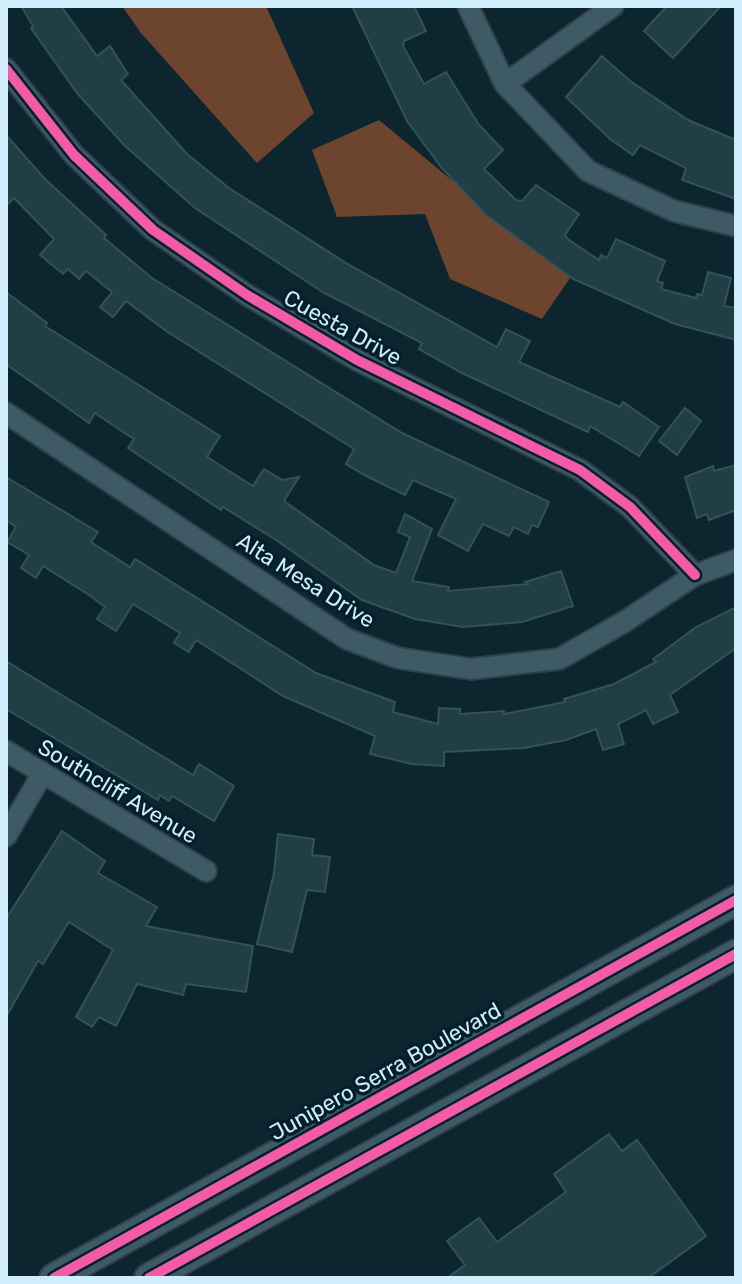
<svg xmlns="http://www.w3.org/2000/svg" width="742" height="1284" viewBox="0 0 742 1284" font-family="Rubik,sans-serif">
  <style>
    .forest { fill: #6d442d }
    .building { fill: #223e45; stroke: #31525a; stroke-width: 2 }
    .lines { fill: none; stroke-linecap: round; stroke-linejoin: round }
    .minor-casing { stroke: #2e3f47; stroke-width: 24 }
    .secondary-casing { stroke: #2e3f47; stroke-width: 32 }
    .minor { stroke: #3d5a65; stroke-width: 20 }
    .secondary { stroke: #3d5a65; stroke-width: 28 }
    .cycleway-casing { stroke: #06202b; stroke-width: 15 }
    .cycleway { stroke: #f35aa7; stroke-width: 10 }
    .labels { text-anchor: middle; stroke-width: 7; stroke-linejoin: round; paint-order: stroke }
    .street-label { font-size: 22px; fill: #cfedfb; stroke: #06202b }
  </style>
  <rect width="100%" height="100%" fill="#0d252f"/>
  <g class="forest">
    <polygon points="122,6 266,6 314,113 257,163 141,33"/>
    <polygon points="379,120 570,278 542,319 450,279 425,214 337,217 312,150"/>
  </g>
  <g class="building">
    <polygon points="21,6 61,6 97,56 110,46 128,74 121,80 187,154 229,188 346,263 497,347 506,329 530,341 519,362 620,407 623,402 659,427 639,456 590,426 588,432 462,373 419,349 422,343 324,293 195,208 124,145 77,93 31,28 33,26"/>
    <polygon points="352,6 414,6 426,31 404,41 403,46 424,84 446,72 479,125 503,150 484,169 516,200 522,201 536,185 579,214 565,235 569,240 599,260 601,255 607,258 616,239 665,261 657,281 663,283 661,289 696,298 697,294 702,295 708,272 731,278 724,306 736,308 736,340 675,324 573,279 485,214 441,167 407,121"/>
    <polygon points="667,6 721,6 673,58 644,31"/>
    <polygon points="602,56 630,81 688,120 736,140 736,199 682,180 686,168 640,145 633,155 610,139 566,97"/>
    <polygon points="6,135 45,179 106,235 104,238 152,278 402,433 549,502 538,527 532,525 528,534 514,527 509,536 483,524 468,551 438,535 456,499 413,480 405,495 370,478 346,464 354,449 166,331 126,301 113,317 100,307 112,292 86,271 79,279 68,269 63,274 40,255 54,239 14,198 6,206"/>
    <polygon points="6,292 47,323 45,326 220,436 207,457 253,486 264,469 282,480 299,477 284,501 374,565 396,573 410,537 398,532 405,514 432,529 412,581 449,587 448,591 528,584 525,582 561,571 573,606 522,622 463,627 415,619 362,600 276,540 223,507 221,510 128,448 134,439 126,434 95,413 89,423 6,364"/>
    <polygon points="685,408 701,421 677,455 659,441"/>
    <polygon points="736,465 736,510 709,520 707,514 697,518 685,477 713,466 714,471"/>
    <polygon points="6,477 98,532 91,542 130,567 135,559 316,673 395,702 393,712 438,724 439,708 460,709 460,714 504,711 504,714 565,702 564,699 614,684 656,662 653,659 696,627 736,607 736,648 670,695 678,712 653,724 646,710 618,724 624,744 603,750 596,729 566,740 524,748 444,752 444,766 412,764 370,754 375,736 283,696 196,640 189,652 174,643 180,633 133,604 116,631 97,619 105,607 89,595 43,566 36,578 21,568 29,555 7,542 16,527 6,520"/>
    <polygon points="6,661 193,775 199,764 234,786 214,821 172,796 169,801 160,795 158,800 6,709"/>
    <polygon points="62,831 105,861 98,873 157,907 146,926 253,946 246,992 186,984 183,995 137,984 116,1026 99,1017 92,1027 76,1017 113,950 69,922 43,964 38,961 6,1017 6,919"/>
    <polygon points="278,834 314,839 312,855 330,857 325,892 307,890 292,952 257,944 274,873"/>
    <polygon points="609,1134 622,1151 637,1140 706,1236 648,1278 447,1278 465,1265 447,1241 479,1218 497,1242 566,1192 554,1174"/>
  </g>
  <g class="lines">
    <defs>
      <g id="minor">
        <polyline points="468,6 505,84 588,171 674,211 736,226"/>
        <polyline points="6,69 74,155 153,230 247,295 357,360 580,470 630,507 695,575"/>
        <polyline points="505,84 613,6"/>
        <polyline points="6,413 347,639 398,658 471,669 559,659 624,622 695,575 736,560"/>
        <polyline points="6,751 206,871"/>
        <polyline points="6,836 43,773"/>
      </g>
      <g id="secondary">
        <polyline points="54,1278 736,900"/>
        <polyline points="149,1278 736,954"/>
      </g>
    </defs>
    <use href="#minor" class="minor-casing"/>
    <use href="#secondary" class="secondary-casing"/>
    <use href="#minor" class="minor"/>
    <use href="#secondary" class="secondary"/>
    <defs>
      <g id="cycleway">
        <polyline points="6,69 74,155 153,230 247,295 357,360 580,470 630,507 695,575"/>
        <polyline points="54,1278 736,900"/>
        <polyline points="149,1278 736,954"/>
      </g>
    </defs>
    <use href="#cycleway" class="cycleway-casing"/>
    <use href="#cycleway" class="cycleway"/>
  </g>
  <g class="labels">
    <g class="street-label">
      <text transform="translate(343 327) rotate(29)" y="8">Cuesta Drive</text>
      <text transform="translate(306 580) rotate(32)" y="8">Alta Mesa Drive</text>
      <text transform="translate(118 791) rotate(31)" y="8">Southcliff Avenue</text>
      <text transform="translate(385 1071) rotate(-29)" y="8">Junipero Serra Boulevard</text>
    </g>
  </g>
  <rect width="742" height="1284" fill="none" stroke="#cfedfb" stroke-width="16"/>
</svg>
